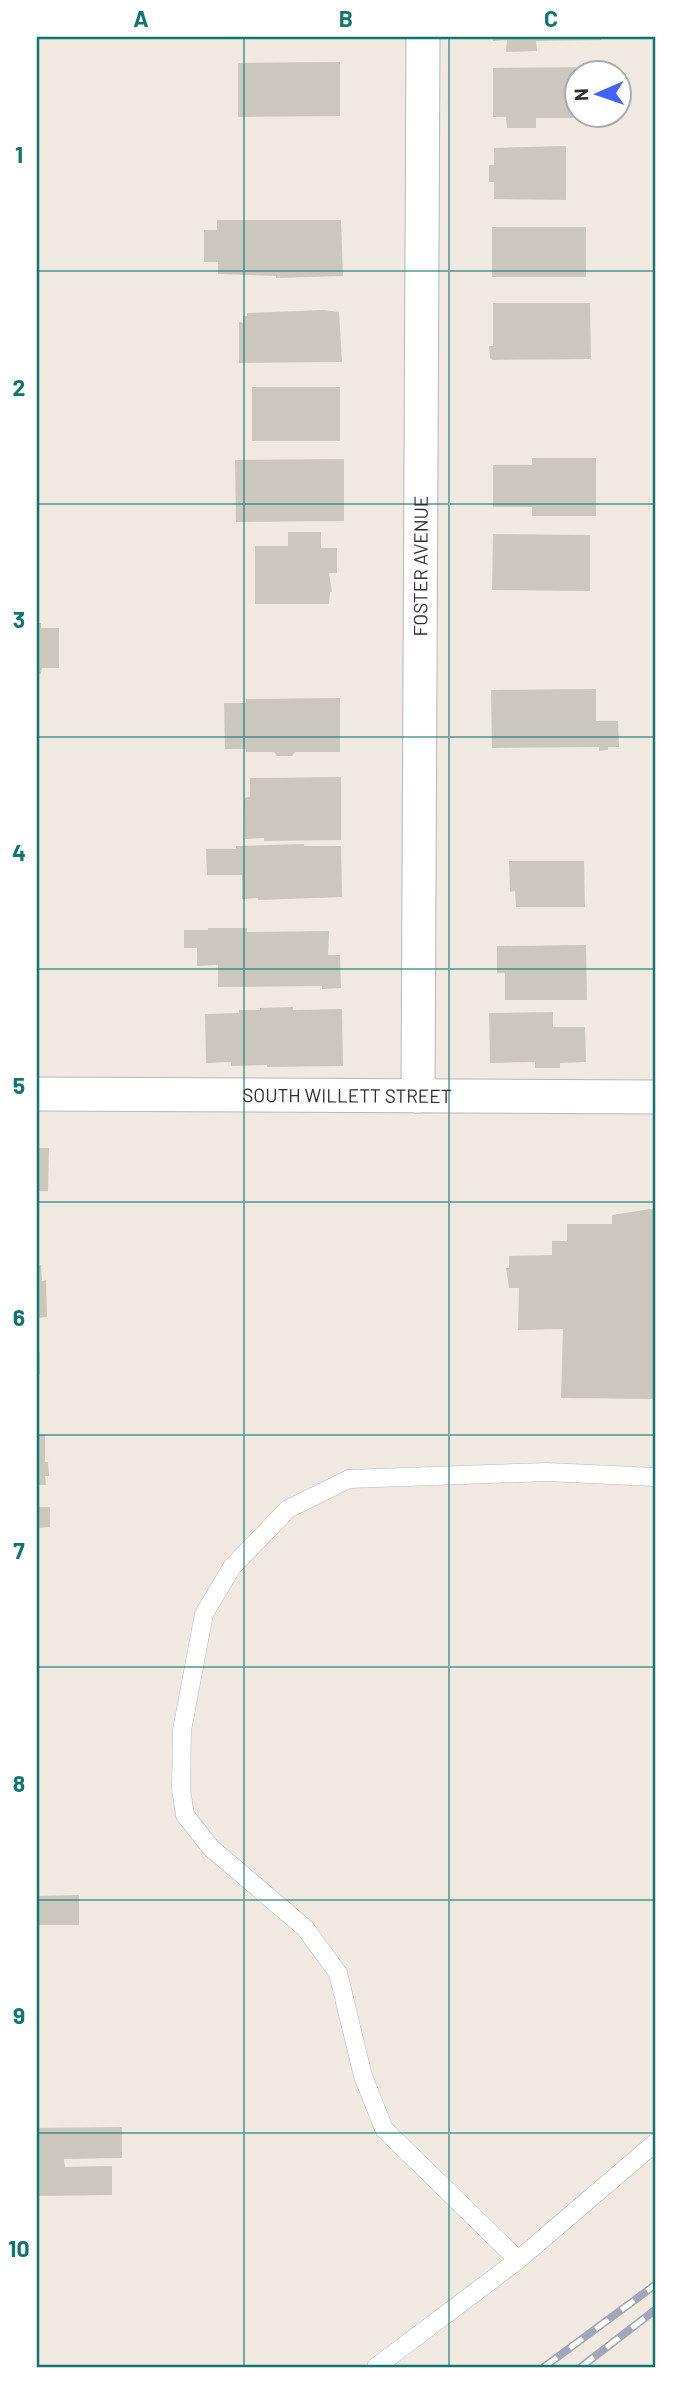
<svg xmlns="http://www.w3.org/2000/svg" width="692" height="2404" viewBox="0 0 692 2404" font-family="Barlow,sans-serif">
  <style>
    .building { fill: #cbc7bf }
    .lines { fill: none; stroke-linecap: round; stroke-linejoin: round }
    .lane-casing { stroke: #b4b7c1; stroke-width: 19 }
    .street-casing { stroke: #b4b7c1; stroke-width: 35 }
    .lane { stroke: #fff; stroke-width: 18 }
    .street { stroke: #fff; stroke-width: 33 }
    .rail-casing { stroke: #a3a6b8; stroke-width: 8 }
    .rail { stroke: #fff; stroke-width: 5; stroke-dasharray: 16; stroke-linecap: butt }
    .grid { fill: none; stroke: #0f766e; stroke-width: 2; stroke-opacity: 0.55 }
    .labels { text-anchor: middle; stroke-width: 5; stroke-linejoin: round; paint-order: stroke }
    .street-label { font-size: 19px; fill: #2e2e2e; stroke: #fff }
    .neatline { fill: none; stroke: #0f766e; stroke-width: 2.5 }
    .grid-label { font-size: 23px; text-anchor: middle; font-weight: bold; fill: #0f766e }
  </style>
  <rect width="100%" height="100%" fill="#efe9e1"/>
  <g class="building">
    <polygon points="493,37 601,37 601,40 536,41 537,51 506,52 507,40 493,41"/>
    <polygon points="340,62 340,116 238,117 238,63"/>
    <polygon points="603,67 603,74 576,74 576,118 536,118 536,128 507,128 506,117 493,117 493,68"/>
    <polygon points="566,146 566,200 494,199 494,182 489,182 489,165 494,165 494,148"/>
    <polygon points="217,220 341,220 343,276 276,278 276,276 218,274 218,262 204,262 204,230 217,230"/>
    <rect x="492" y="227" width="94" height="50"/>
    <polygon points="493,303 590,303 591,359 492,360 490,358 489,346 493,346"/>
    <polygon points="324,310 339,312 342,362 239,363 239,322 243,323 243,316 247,316 247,313"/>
    <rect x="252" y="387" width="88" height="54"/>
    <polygon points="532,458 596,458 596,516 532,516 532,507 493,507 493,465 532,465"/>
    <polygon points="344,459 344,521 236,522 235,460"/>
    <polygon points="288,532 321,532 321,548 337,548 337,573 329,573 332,592 330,592 329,604 255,604 255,546 288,546"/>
    <polygon points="493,534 590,535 590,591 492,590"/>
    <polygon points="37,623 41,623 41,628 59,628 59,668 42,668 41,674 37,674"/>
    <polygon points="596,689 596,721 618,721 619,747 608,747 608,750 599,751 599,747 492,748 491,690"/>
    <polygon points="340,698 340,752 295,752 292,756 277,756 274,752 246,752 246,749 225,749 224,703 246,703 246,699"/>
    <polygon points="341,777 341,840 264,841 264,838 245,839 244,800 246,797 250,797 250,778"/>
    <polygon points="304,844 304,846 341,846 342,897 258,900 258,898 242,899 242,875 207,875 206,849 236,849 236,846"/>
    <polygon points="509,861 584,861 585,907 516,907 515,891 510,892"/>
    <polygon points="208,928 247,928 247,932 329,931 328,955 340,955 341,988 322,989 322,986 218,987 218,965 197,966 197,948 184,948 184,930 208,930"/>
    <polygon points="586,945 587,1000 505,1000 505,973 497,973 497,946"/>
    <polygon points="293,1007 293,1010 342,1009 343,1066 267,1067 267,1065 231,1066 231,1062 206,1063 205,1014 239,1013 239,1010 260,1010 260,1008"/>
    <polygon points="553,1012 553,1027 585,1027 586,1062 560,1063 560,1068 535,1068 535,1062 490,1063 489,1013"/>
    <polygon points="37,1148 49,1148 48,1191 37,1191"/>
    <polygon points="650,1209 655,1210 655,1399 561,1398 563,1329 518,1330 519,1288 509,1288 506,1268 509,1268 509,1256 552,1255 552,1241 567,1241 567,1224 612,1224 612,1215"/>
    <polygon points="41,1265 42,1281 46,1280 47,1317 37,1318 37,1266"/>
    <rect x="37" y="1352" width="3" height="22"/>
    <polygon points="45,1434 45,1462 48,1462 49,1476 45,1476 46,1485 37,1485 37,1435"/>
    <polygon points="37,1507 50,1507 50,1527 37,1528"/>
    <polygon points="79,1895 79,1925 37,1925 37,1896"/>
    <polygon points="122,2127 122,2158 64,2159 65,2167 112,2166 112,2195 37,2196 37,2128"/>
  </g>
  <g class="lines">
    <defs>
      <g id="lane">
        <polyline points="518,2260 384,2129 363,2076 338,1973 305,1928 211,1848 185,1815 181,1789 182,1730 204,1614 232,1567 288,1509 349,1479 547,1472 655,1477"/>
        <polyline points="376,2367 518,2260 655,2143"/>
      </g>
      <g id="street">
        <path id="s1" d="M37 1094 655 1097"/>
        <path id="s2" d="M418 1096 423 37"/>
      </g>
    </defs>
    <use href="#lane" class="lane-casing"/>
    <use href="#street" class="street-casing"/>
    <use href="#lane" class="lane"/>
    <use href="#street" class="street"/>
    <defs>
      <g id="rail">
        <polyline points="544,2367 655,2285"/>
        <polyline points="581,2367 655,2310"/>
      </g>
    </defs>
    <use href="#rail" class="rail-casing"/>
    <use href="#rail" class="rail"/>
  </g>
  <path class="grid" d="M244 37V2367M449 37V2367M37 271H655M37 504H655M37 737H655M37 969H655M37 1202H655M37 1435H655M37 1667H655M37 1900H655M37 2133H655"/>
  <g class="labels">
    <g class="street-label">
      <text dy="7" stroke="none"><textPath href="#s2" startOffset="530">FOSTER AVENUE</textPath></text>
      <text dy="7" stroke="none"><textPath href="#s1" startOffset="310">SOUTH WILLETT STREET</textPath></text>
    </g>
  </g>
  <rect width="692" height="2404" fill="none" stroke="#ffffff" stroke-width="77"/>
  <g transform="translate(598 94) rotate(268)"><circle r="33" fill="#ffffff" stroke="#ababab" stroke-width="2"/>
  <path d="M0-5L12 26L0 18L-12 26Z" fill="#4264fb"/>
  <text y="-10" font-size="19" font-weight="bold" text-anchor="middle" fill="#2e2e2e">N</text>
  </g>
  <rect x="38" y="38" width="616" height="2328" class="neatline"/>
  <g class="grid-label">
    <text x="141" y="27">A</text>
    <text x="346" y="27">B</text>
    <text x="551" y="27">C</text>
    <text x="19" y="163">1</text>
    <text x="19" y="396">2</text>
    <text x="19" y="628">3</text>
    <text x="19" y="861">4</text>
    <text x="19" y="1094">5</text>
    <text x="19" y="1326">6</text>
    <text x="19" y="1559">7</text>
    <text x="19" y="1792">8</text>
    <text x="19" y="2024">9</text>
    <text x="19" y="2257">10</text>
  </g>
</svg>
